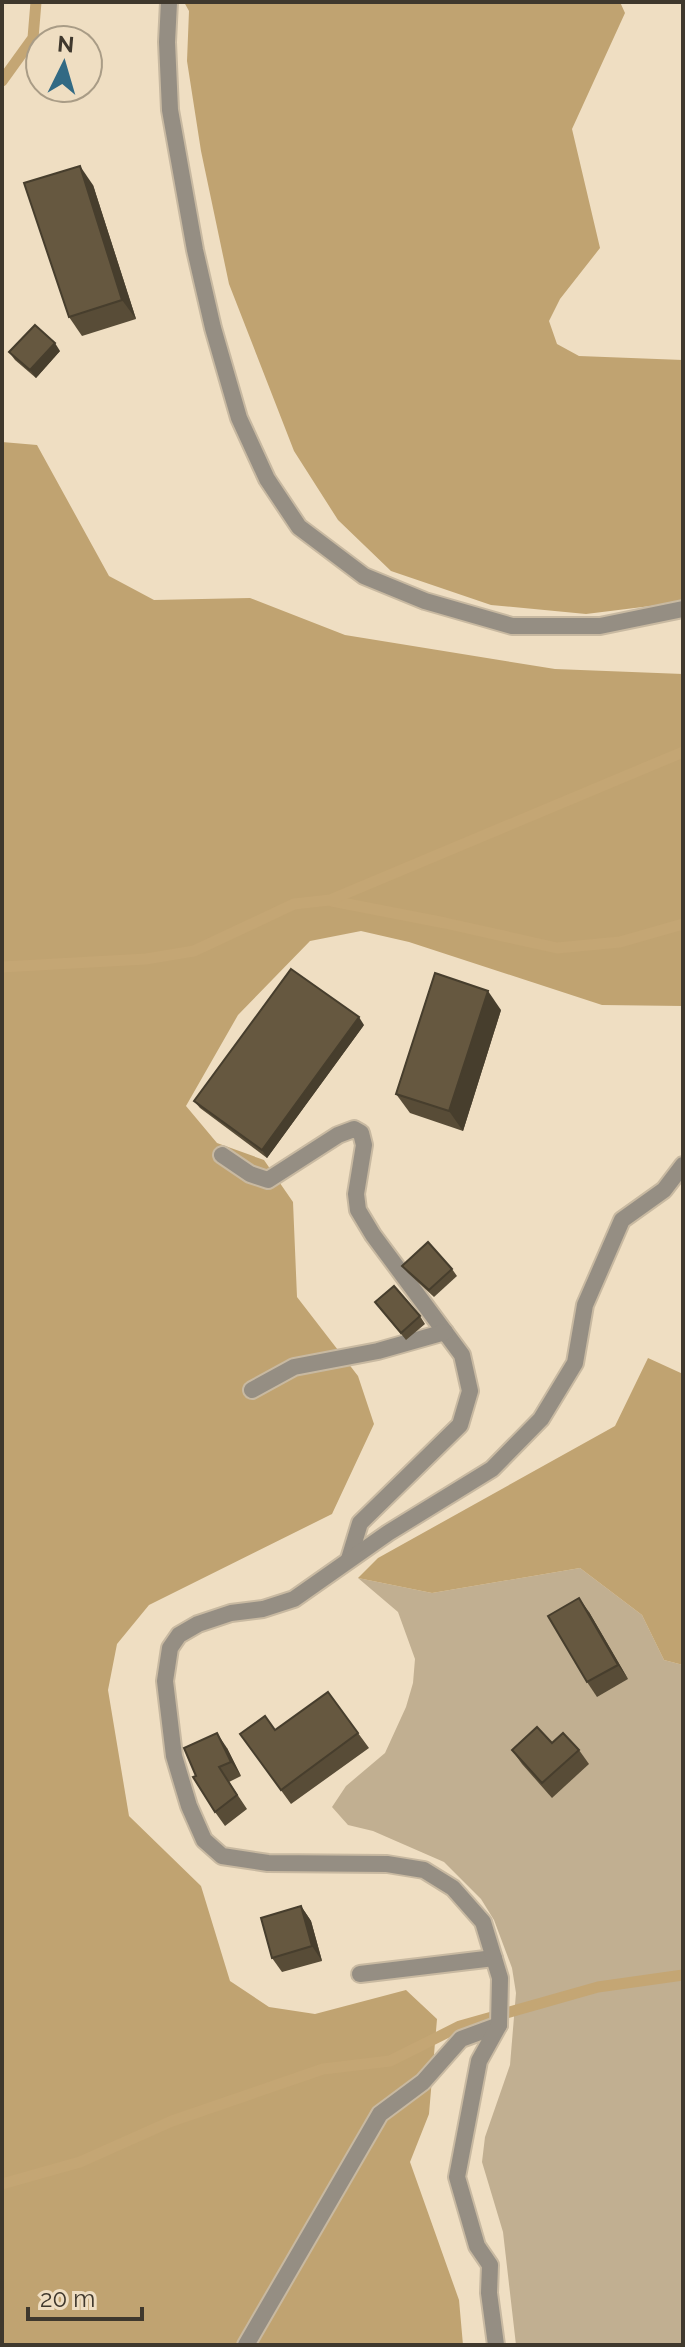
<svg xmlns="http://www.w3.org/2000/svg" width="685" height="2347" viewBox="0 0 685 2347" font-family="Raleway,sans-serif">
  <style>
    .green { fill: #c1af91 }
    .forest { fill: #c0a371 }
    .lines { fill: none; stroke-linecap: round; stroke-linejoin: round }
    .stream { stroke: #c4a674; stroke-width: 11 }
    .service-casing { stroke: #c8b9a1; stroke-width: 20 }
    .minor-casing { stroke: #c8b9a1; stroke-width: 20 }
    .tertiary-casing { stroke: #c8b9a1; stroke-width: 20 }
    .service { stroke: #958e83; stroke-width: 16 }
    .minor { stroke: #958e83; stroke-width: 16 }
    .tertiary { stroke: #958e83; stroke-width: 16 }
    .wall { fill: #584c37 }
    .shaded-wall { fill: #473e2d }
    .building { fill: #665840; stroke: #473e2d; stroke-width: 2 }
  </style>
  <rect width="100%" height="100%" fill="#efdec2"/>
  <polygon class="green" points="580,1568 642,1615 664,1660 683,1665 683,2345 516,2345 503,2232 482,2162 485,2137 510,2065 516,1993 512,1968 494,1920 481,1899 444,1862 373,1831 348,1825 332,1807 346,1786 385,1753 406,1707 413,1683 415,1659 398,1612 358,1578 432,1593"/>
  <g class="forest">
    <polygon points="184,2 620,2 625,13 572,129 600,248 560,299 549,321 557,344 579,356 683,360 683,602 586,614 491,605 391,571 338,520 294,451 229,284 201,151 187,61 189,11"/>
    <polygon points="2,442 37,445 109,576 154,600 250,598 345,635 555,669 683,674 683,1006 602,1005 409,942 361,931 310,941 238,1015 186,1106 217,1143 264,1160 293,1202 297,1297 358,1376 374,1424 332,1514 149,1605 117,1644 108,1690 129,1816 201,1886 230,1981 269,2007 315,2014 406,1990 437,2019 429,2114 410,2162 459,2300 463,2345 2,2345"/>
    <polygon points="648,1358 683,1374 683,1665 664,1660 642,1615 580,1568 432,1593 358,1578 378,1558 615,1426"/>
  </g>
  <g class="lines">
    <g class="stream">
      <polyline points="2,81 33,38 36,2"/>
      <polyline points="332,901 445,923 557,948 620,942 683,924"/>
      <polyline points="2,967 146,959 194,951 294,904 330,900 683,752"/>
      <polyline points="2,2184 80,2162 172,2121 323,2069 390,2061 460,2026 598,1987 683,1975"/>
    </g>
    <defs>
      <g id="service">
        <polyline points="222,1155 250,1174 268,1180 338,1135 354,1129 361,1133 364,1145 356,1194 358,1210 373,1235 462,1355 470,1391 460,1425 360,1523 349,1559"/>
        <polyline points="252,1390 294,1367 378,1351 445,1332"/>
        <polyline points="360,1974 494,1958"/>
      </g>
      <polyline id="minor" points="246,2345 380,2114 423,2082 461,2039 499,2025"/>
      <g id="tertiary">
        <polyline points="169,2 167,42 170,110 195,250 213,328 239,418 267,479 299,527 364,576 425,601 512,626 600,626 683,609"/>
        <polyline points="496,2345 489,2293 490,2265 477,2246 457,2177 479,2061 499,2025 500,1978 483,1922 453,1888 424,1870 387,1864 268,1863 222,1856 204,1840 189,1806 174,1756 165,1681 170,1648 179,1635 198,1624 231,1613 263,1609 294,1599 388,1533 492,1469 541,1419 575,1363 585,1305 622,1220 664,1190 683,1165"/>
      </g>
    </defs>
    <use href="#service" class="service-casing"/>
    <use href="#minor" class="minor-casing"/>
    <use href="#tertiary" class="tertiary-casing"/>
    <use href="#service" class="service"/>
    <use href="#minor" class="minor"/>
    <use href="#tertiary" class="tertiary"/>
  </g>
  <g class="wall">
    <polygon points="93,185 136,319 82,336 69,317"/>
    <polygon points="60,351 36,378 15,360 9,352"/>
    <polygon points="501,1010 463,1131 410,1113 396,1094"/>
    <polygon points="364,1025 267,1158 200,1108 194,1101"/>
    <polygon points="402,1266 452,1269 457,1276 434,1297 408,1273"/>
    <polygon points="375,1302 420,1316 425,1324 406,1340"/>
    <polygon points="589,1612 628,1679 597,1697 587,1682"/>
    <polygon points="328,1692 369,1748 291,1804 240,1734 275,1730"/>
    <polygon points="552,1743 579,1750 589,1764 552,1798 522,1764 512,1750"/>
    <polygon points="227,1748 241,1776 229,1782 247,1809 225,1826 215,1812 196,1776"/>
    <polygon points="301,1906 311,1921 322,1961 282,1972 272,1958"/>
  </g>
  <g class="shaded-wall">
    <polygon points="80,166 93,185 136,319 122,300"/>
    <polygon points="55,343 60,351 36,378 30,370"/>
    <polygon points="488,991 501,1010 463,1131 449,1111"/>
    <polygon points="359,1017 364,1025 267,1158 262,1150"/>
    <polygon points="579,1598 589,1612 628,1679 618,1665"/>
    <polygon points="217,1733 227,1748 241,1776 231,1762"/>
    <polygon points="301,1906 311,1921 322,1961 312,1946"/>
  </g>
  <g class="building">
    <polygon points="80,166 122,300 69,317 24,183"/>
    <polygon points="35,325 55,343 30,370 9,352"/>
    <polygon points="291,969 359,1017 262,1150 194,1101"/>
    <polygon points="435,973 488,991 449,1111 396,1094"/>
    <polygon points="428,1242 452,1269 429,1290 402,1266"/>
    <polygon points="394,1286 420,1316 401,1333 375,1302"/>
    <polygon points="579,1598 618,1665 587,1682 548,1616"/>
    <polygon points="328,1692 358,1733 281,1790 240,1734 265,1716 275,1730"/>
    <polygon points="537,1727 552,1743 563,1733 579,1750 542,1783 512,1750"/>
    <polygon points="217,1733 231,1762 219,1767 237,1795 215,1812 193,1777 196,1776 184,1748"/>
    <polygon points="301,1906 312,1946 272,1958 261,1918"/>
  </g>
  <rect width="685" height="2347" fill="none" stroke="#3f382d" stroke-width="8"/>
  <g transform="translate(64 64) rotate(5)"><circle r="38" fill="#efdec2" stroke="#a99c86" stroke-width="2"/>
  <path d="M0-6L14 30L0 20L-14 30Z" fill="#326a84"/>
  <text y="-12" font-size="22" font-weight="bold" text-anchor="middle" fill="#3f382d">N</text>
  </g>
  <path d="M28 2307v12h114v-12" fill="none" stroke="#3f382d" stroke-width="4"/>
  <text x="40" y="2307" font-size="24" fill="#3f382d" stroke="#efdec2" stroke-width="6" paint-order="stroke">20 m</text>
</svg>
